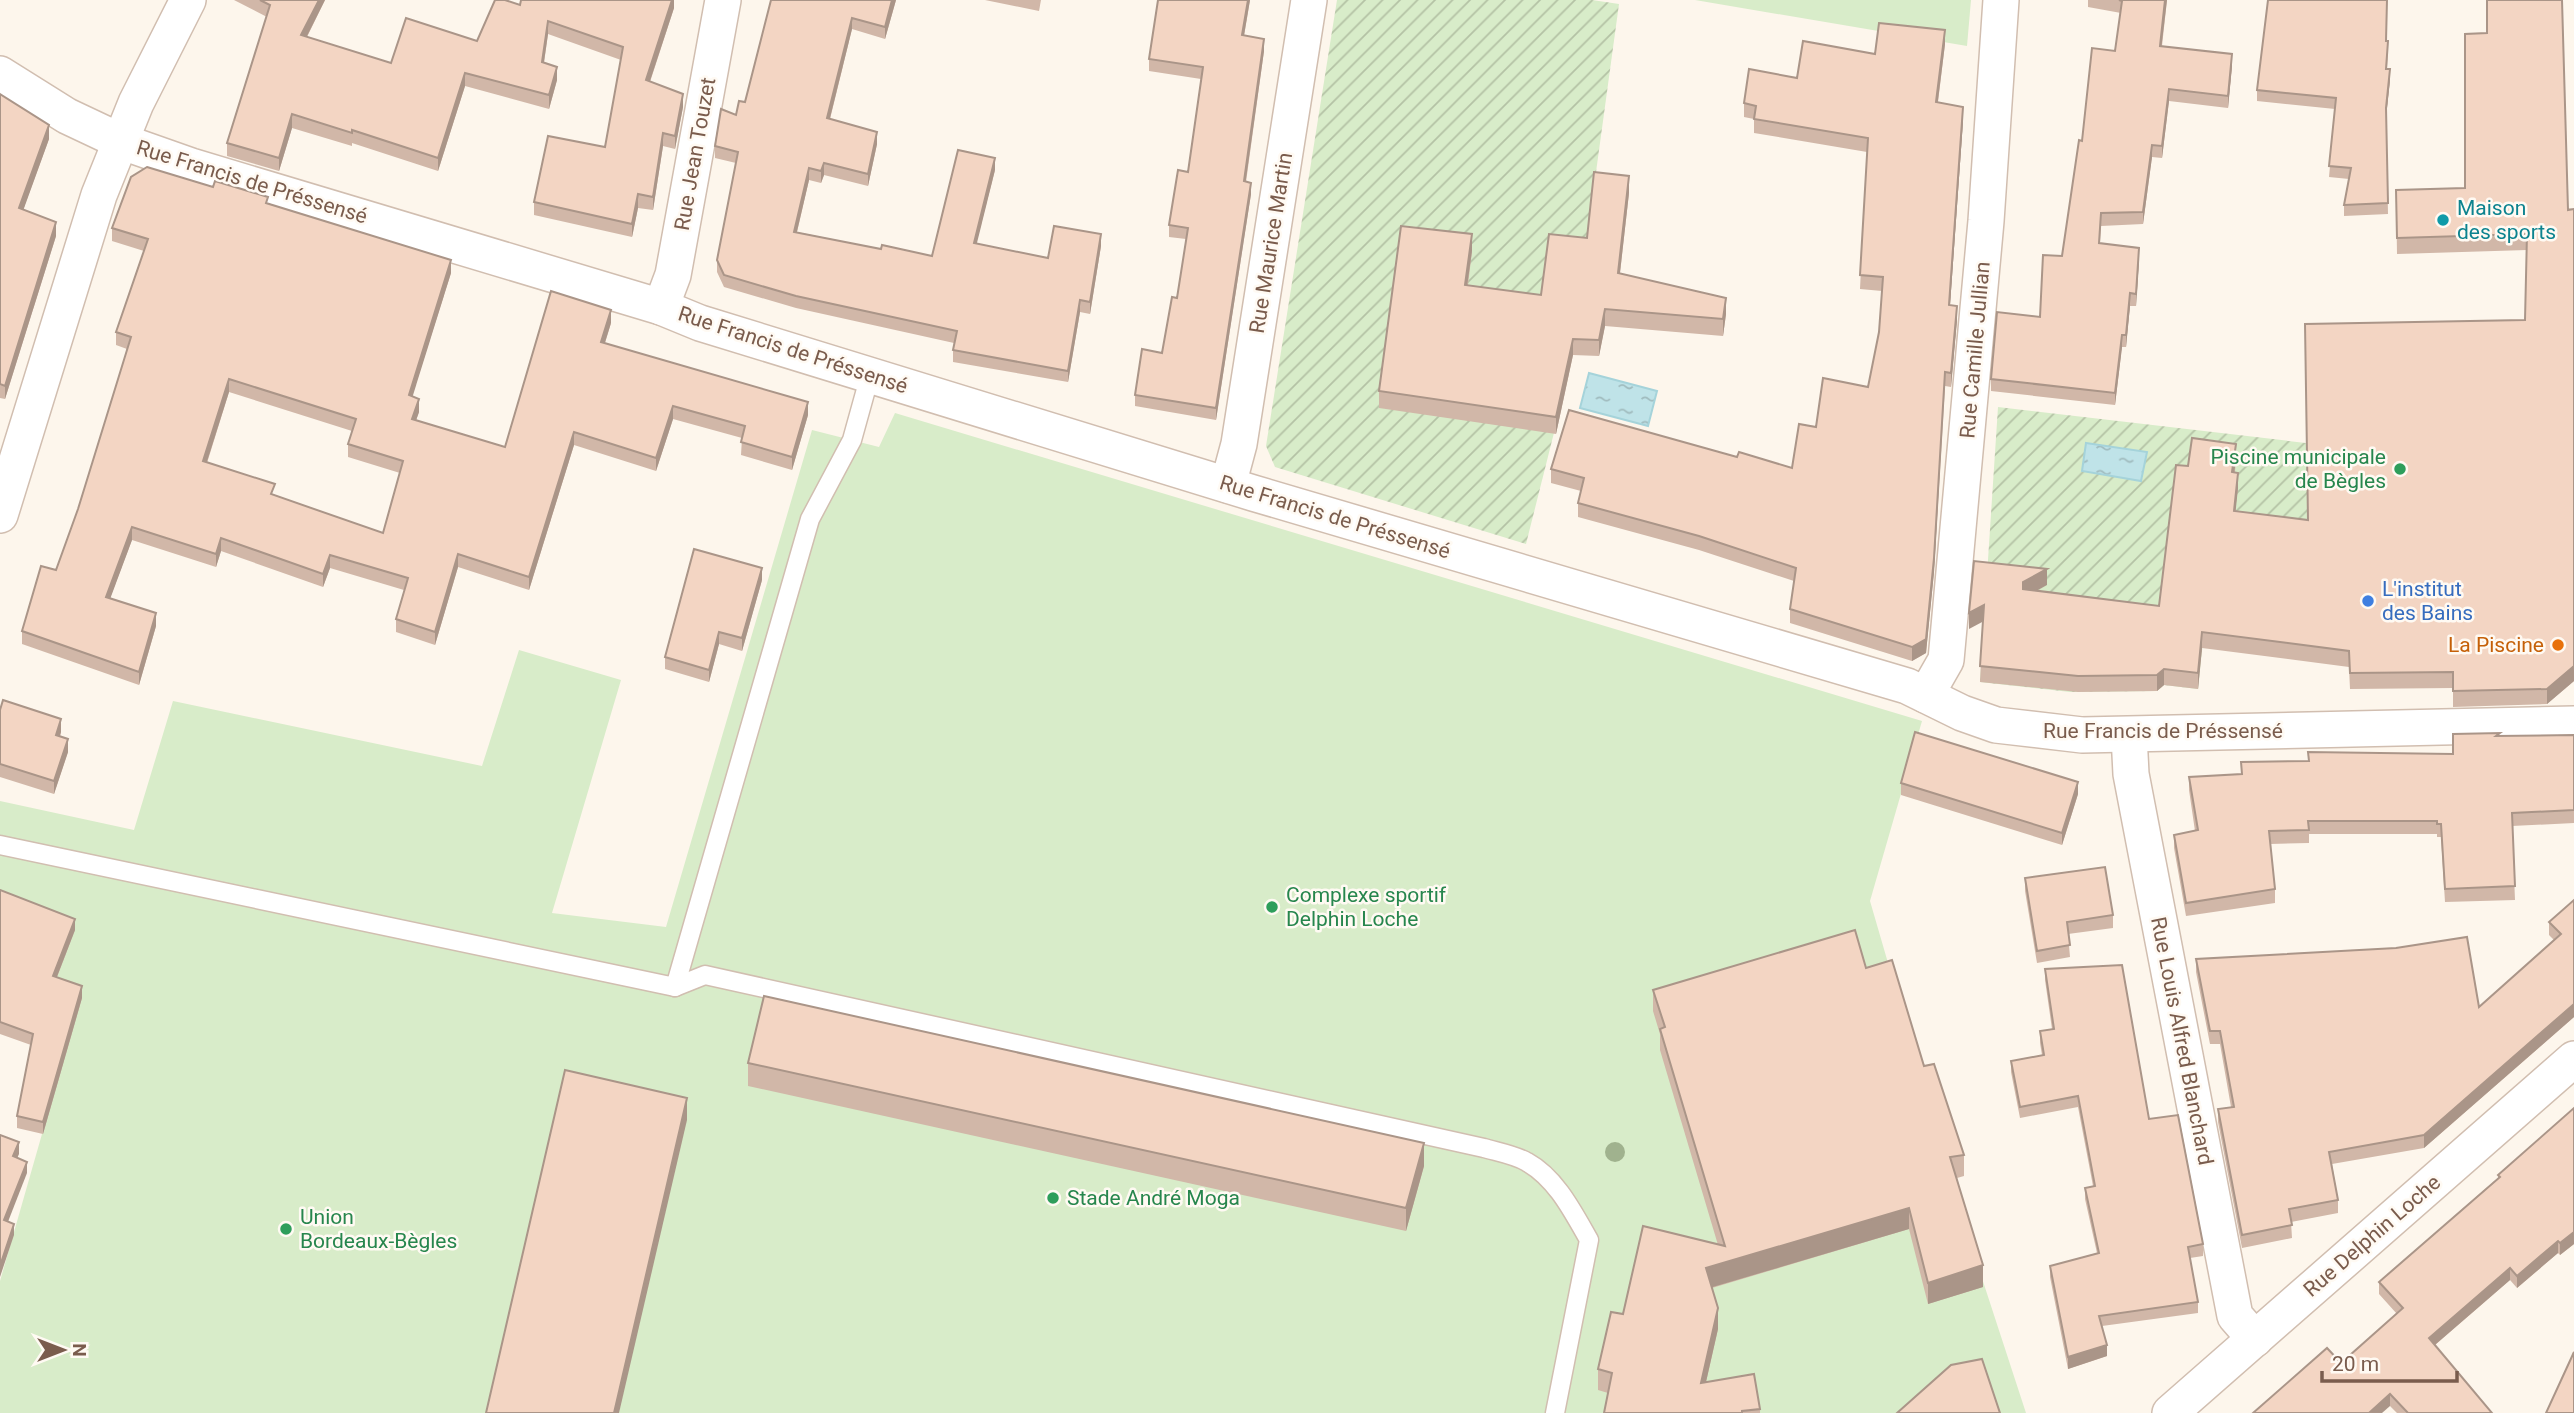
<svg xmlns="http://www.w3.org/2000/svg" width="2574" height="1413" viewBox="0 0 2574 1413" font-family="Roboto,sans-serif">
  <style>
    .grass { fill: #d8ecc9 }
    .garden { fill: url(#garden-furrows) }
    .water { fill: url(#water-ripples); stroke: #a5d3da; stroke-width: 2 }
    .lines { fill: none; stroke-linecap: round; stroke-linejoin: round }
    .service-casing { stroke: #d1beb0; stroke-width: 21 }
    .minor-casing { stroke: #d1beb0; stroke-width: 38 }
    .service { stroke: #fff; stroke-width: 18 }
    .minor { stroke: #fff; stroke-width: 35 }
    .tree { fill: #a0b28e }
    .wall { fill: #d1b7a8; fill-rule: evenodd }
    .shaded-wall { fill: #aa9588 }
    .building { fill: #f3d5c3; stroke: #aa9588; stroke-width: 2; fill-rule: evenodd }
    .culture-dot { fill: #0f9aa8; stroke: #fffaf3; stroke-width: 2.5 }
    .leisure-dot { fill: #2e9e5b; stroke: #fffaf3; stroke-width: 2.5 }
    .shop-dot { fill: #3f7fe0; stroke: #fffaf3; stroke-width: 2.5 }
    .food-dot { fill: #e8710a; stroke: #fffaf3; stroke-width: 2.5 }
    .labels { text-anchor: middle; stroke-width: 5; stroke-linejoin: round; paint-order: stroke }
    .street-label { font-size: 21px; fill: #7a5c4d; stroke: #fffaf3 }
    .culture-label { font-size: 21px; fill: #0d838f; stroke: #fffaf3; text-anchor: start }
    .leisure-label { font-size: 21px; fill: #27864d; stroke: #fffaf3; text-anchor: start }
    .shop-label { font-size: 21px; fill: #366cbe; stroke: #fffaf3; text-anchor: start }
    .food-label { font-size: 21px; fill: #c56008; stroke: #fffaf3; text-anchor: end }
  </style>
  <defs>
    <pattern id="garden-furrows" width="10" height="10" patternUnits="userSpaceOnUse" patternTransform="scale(1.75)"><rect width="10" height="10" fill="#d8ecc9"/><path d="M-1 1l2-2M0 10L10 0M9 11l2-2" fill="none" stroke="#b4c2a5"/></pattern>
    <pattern id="water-ripples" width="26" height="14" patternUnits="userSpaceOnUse" patternTransform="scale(1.75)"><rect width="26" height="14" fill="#bfe3e8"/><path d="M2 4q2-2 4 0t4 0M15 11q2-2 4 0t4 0" fill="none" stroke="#a0bbbe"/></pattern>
  </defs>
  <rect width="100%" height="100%" fill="#fdf6ec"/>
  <g class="grass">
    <polygon points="1695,0 1971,0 1967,46"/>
    <polygon points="895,413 1922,721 1870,901 1961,1214 2026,1413 0,1413 0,1281 72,1029 0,1003 0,801 134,830 173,701 482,766 519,650 621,680 552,913 666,927 812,430 879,447"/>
  </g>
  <g class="garden">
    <polygon points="1337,0 1592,0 1619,4 1568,377 1526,544 1275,467 1266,446"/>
    <polygon points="1998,407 2332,446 2332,539 2215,525 2198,689 2164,685 2157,691 2070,692 1980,682"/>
  </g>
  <g class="water">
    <polygon points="1589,373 1657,391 1648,426 1580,408"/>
    <polygon points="2086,443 2147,452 2141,481 2082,471"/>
  </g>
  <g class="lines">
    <defs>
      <g id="service">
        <polyline points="0,845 675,987 810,519 852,440 870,375"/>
        <path d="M675 987 705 975 1484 1148C1498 1152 1515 1155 1527 1162 1556 1178 1573 1212 1589 1240L1555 1413"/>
      </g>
      <g id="minor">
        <polyline points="0,74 67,116 120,141 191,166 661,307 700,323 1253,493 1907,686 1962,713 1996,725 2082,735 2574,724"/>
        <polyline points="661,307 673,275 723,0"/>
        <polyline points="1228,485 1239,444 1309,0"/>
        <polyline points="0,515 99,195 136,103 188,0"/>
        <polyline points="1926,695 1946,660 1986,221 2001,0"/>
        <polyline points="2129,735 2131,774 2235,1316 2255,1339"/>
        <polyline points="2170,1413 2574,1059"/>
      </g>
    </defs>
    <use href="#service" class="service-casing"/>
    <use href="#minor" class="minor-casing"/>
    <use href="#service" class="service"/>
    <use href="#minor" class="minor"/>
  </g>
  <circle class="tree" cx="1615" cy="1152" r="10"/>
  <g class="wall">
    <polygon points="234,0 325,0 307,37 391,63 477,41 520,5 674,0 674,8 650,82 683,107 675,149 663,146 653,210 638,208 632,237 534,215 534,202 605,147 621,60 548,34 544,63 557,80 549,109 465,86 438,171 352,143 352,146 292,128 279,171 227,156 227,143 267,17"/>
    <polygon points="771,0 896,0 885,39 852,29 830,119 877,144 868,186 824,175 821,183 809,180 797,232 881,249 932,256 995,170 976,244 1048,258 1101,246 1090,314 1080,312 1068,382 953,362 953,350 954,343 796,308 724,287 717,272 717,260 736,163 715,158 715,146 745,102"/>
    <polygon points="985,0 1041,0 1039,11"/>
    <polygon points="1158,0 1250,0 1244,36 1264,51 1246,182 1251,194 1216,420 1135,406 1135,395 1162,353 1177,298 1186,239 1169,237 1169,225 1188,172 1201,79 1149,71 1149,59"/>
    <polygon points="2088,0 2167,0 2162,46 2232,66 2228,108 2169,101 2162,158 2152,157 2143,224 2101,226 2100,243 2139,260 2136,306 2130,306 2126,347 2122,347 2115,405 1991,391 1991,379 2040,317 2062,256 2082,141 2115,51 2121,13 2088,7"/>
    <polygon points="2386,41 2388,52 2387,69 2390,80 2386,116 2388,214 2344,216 2344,205 2349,179 2329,177 2335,109 2257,101 2257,90"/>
    <polygon points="1945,44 1938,102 1963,121 1950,305 1957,320 1951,387 1945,386 1934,572 1926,653 1912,661 1790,623 1790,609 1794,581 1699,550 1578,517 1578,503 1581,491 1551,483 1551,469 1737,457 1792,468 1816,427 1868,387 1879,332 1882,291 1860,289 1867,152 1754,133 1754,119 1744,117 1744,103 1875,54"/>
    <polygon points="0,94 49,139 23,210 56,236 5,399 0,398"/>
    <polygon points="2396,190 2574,209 2574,681 2547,704 2453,707 2453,688 2350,689 2349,667 2202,648 2198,689 2164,685 2157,691 2078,692 1980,682 1983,621 1969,629 2047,585 2037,591 2159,606 2188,466 2236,460 2235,472 2238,488 2235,511 2308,520 2525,320 2527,250 2397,254"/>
    <polygon points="1629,193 1620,273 1726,314 1723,336 1605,326 1599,356 1573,355 1556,434 1379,408 1379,391 1472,251 1468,285 1541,295 1587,238"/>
    <path d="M268 203 451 273 412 396 419 412 416 420 505 447 611 323 605 343 808 415 792 470 741 455 742 438 673 419 656 471 574 445 529 590 458 567 435 645 396 632V619L404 590 330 568 323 587 221 551 216 567 132 540 110 598 156 626 139 685 22 644V631L56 570 78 509 127 349 116 345V332L144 251 112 241V228ZM229 392 352 431 348 444V457L400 473 383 533 275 495 207 463Z"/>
    <polygon points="762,580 742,651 719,644 709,682 665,669 665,657"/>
    <polygon points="0,710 61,732 60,737 68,752 54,794 0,777"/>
    <polygon points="2574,735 2574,823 2512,826 2515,900 2445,902 2441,837 2437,837 2437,834 2309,834 2309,843 2270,844 2275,889 2275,903 2186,916 2174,848 2174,835 2195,831 2189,790 2189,777 2241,774 2241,762 2308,762 2308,752 2453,754 2500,736"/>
    <polygon points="1901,783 2078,794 2062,845 1901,795"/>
    <polygon points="2025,878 2113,915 2113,928 2068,934 2070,957 2037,963 2025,891"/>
    <polygon points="0,890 75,930 57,977 82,998 43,1134 17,1128 17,1116 31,1045 0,1034"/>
    <polygon points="2574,900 2574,1017 2424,1148 2332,1164 2338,1200 2338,1213 2291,1222 2292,1238 2242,1248 2218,1122 2218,1109 2231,1107 2220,1044 2210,1044 2196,972 2196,959 2479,1007 2554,940 2549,935 2549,922"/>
    <polygon points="1866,968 1924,1066 1964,1155 1964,1176 1957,1178 1983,1287 1928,1304 1909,1229 1712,1288 1718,1329 1706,1382 1760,1409 1760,1413 1604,1413 1608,1393 1598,1390 1598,1369 1623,1314 1718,1245 1660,1050 1660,1034 1653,1011 1653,990"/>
    <polygon points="2045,969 2149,1119 2203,1244 2203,1256 2190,1258 2198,1302 2198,1313 2102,1326 2107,1356 2068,1369 2050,1277 2050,1266 2097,1253 2085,1199 2085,1188 2093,1186 2078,1107 2020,1118 2011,1072 2011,1061 2042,1055 2040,1043 2040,1031 2052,1029 2045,980"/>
    <polygon points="748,1063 1424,1166 1406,1231 748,1086"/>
    <polygon points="2574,1108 2574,1244 2560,1255 2558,1253 2517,1288 2510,1280 2435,1345 2492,1413 2397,1413 2390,1406 2341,1363 2397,1314 2379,1294 2379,1282 2498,1178 2498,1175"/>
  </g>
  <g class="shaded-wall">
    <polygon points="319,0 325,0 301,48 301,35"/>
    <polygon points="672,0 674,0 674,8 646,93 646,80"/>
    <polygon points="892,0 896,0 885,39 885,27"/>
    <polygon points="1248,0 1250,0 1242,47 1242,35"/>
    <polygon points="2165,0 2167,0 2160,58 2160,46"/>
    <polygon points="852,18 852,29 827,130 827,118"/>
    <polygon points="548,21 548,34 542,75 542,62"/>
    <polygon points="1945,30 1945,44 1936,116 1936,102"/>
    <polygon points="1264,39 1264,51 1244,193 1244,181"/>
    <polygon points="2232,54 2232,66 2228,108 2228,96"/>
    <polygon points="557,67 557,80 549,109 549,95"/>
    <polygon points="2390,69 2390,80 2386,118 2386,108"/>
    <polygon points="465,73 465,86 438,171 438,158"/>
    <polygon points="2169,89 2169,101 2162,158 2162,146"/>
    <polygon points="683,94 683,107 675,149 675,136"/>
    <polygon points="1963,107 1963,121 1949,319 1949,305"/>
    <polygon points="292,114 292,128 279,171 279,158"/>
    <polygon points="49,125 49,139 19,222 19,208"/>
    <polygon points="877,132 877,144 868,186 868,174"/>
    <polygon points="663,133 663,146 653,210 653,197"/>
    <polygon points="2152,145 2152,157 2143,224 2143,212"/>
    <polygon points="995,158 995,170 974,255 974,243"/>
    <polygon points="824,163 824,175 821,183 821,171"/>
    <polygon points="809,168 809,180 794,244 794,232"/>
    <polygon points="1629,176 1629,193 1618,290 1618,273"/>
    <polygon points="1251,183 1251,194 1216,420 1216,408"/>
    <polygon points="638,194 638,208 632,237 632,224"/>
    <polygon points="56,222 56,236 5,399 5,386"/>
    <polygon points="1101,234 1101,246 1090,314 1090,302"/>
    <polygon points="1472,234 1472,251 1465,301 1465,285"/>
    <polygon points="2139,248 2139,260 2136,306 2136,294"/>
    <polygon points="451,260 451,273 409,408 409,395"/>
    <polygon points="2130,293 2130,306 2126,347 2126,335"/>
    <polygon points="1726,298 1726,314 1723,336 1723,319"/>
    <polygon points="1080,300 1080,312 1068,382 1068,371"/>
    <polygon points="1957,306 1957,320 1951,387 1951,373"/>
    <polygon points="1605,309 1605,326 1599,356 1599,340"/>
    <polygon points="611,310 611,323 601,355 601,342"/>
    <polygon points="2122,335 2122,347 2115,405 2115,393"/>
    <polygon points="1573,339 1573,355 1556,434 1556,417"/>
    <polygon points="1945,372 1934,572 1926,653 1912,661 1912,647"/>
    <polygon points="229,379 229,392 203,474 203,461"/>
    <polygon points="419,399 419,412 412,432 412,419"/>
    <polygon points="808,402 808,415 792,470 792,457"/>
    <polygon points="673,406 673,419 656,471 656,458"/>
    <polygon points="574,432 574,445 529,590 529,577"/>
    <polygon points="2236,444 2236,460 2232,488 2232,472"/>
    <polygon points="2238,473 2238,488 2234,527 2234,511"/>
    <polygon points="132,527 132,540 106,610 106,597"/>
    <polygon points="221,538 221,551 216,567 216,554"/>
    <polygon points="458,554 458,567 435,645 435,632"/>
    <polygon points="330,555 330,568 323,587 323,574"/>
    <polygon points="762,568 762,580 742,651 742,638"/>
    <polygon points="2047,569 2047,585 2023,598 2023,582"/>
    <polygon points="1984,605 1984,621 1969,629 1969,613"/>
    <polygon points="156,613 156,626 139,685 139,672"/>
    <polygon points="719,632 719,644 709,682 709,670"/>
    <polygon points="2202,632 2202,648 2198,689 2198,673"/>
    <polygon points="2574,666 2574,681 2547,704 2547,689"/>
    <polygon points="2164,669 2164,685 2157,691 2157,675"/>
    <polygon points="61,719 61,732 56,748 56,735"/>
    <polygon points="68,739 68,752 54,794 54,781"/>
    <polygon points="2078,782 2078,794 2062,845 2062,833"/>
    <polygon points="75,919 75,930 53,987 53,976"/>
    <polygon points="82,986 82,998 43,1134 43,1122"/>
    <polygon points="2574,1004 2574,1017 2424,1148 2424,1135"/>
    <polygon points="687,1098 687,1120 619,1413 614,1413"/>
    <polygon points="19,1142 19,1154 13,1168 13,1156"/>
    <polygon points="1424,1143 1424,1166 1406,1231 1406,1208"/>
    <polygon points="27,1162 27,1173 4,1232 4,1220"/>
    <polygon points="1909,1208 1909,1229 1706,1289 1706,1268"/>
    <polygon points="14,1224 14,1235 0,1277 0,1266"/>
    <polygon points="2574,1232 2574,1244 2560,1255 2560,1243"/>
    <polygon points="2558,1241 2558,1253 2517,1288 2517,1276"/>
    <polygon points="1983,1265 1983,1287 1928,1304 1928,1283"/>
    <polygon points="2510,1268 2510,1280 2429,1350 2429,1338"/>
    <polygon points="1718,1308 1718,1329 1701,1404 1701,1383"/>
    <polygon points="2107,1345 2107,1356 2068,1369 2068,1357"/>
    <polygon points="2390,1394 2390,1406 2382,1413 2369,1413"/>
  </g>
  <g class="building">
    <polygon points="260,0 319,0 301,35 391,63 406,18 477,41 495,0 505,0 520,5 521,0 672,0 646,80 683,94 675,136 663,133 653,197 638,194 632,224 534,202 548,136 605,147 623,47 548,21 542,62 557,67 549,95 465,73 438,158 352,130 352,133 292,114 279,158 227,143 270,5"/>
    <polygon points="771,0 892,0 885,27 852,18 827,118 877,132 868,174 824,163 821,171 809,168 794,232 881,249 882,245 932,256 958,150 995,158 974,243 1048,258 1054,226 1101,234 1090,302 1080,300 1068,371 953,350 957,331 796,296 724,275 717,260 738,152 715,146 721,109 736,115 739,101 745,102"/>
    <polygon points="1158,0 1248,0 1242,35 1264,39 1244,181 1251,183 1216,408 1135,395 1142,349 1162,353 1172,297 1177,298 1188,228 1169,225 1178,170 1188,172 1203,67 1149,59"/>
    <polygon points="2119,0 2165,0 2160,46 2232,54 2228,96 2169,89 2162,146 2152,145 2143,212 2101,213 2099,243 2139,248 2136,294 2130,293 2126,335 2122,335 2115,393 1991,379 1997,312 2040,317 2043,255 2062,256 2079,140 2082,141 2092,48 2115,51 2122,1"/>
    <polygon points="2268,0 2387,0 2386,41 2388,41 2386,69 2390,69 2386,108 2388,203 2344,205 2351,168 2329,166 2336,98 2257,90"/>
    <polygon points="2487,0 2562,0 2568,210 2574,209 2574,666 2547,689 2453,691 2453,672 2350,673 2349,651 2202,632 2198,673 2164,669 2157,675 2078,676 1980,666 1984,605 1969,613 1974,561 2047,569 2023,582 2023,589 2159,606 2176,465 2188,466 2192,438 2236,444 2232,472 2238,473 2234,511 2308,520 2305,324 2525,320 2527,234 2397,238 2396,190 2465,188 2465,34 2487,33"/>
    <polygon points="1879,23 1945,30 1936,102 1963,107 1949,305 1957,306 1951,373 1945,372 1934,558 1926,639 1912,647 1790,609 1796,568 1699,536 1578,503 1584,478 1551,469 1569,410 1737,457 1739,452 1792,468 1799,424 1816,427 1823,378 1868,387 1879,332 1883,277 1860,275 1868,138 1754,119 1756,106 1744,103 1749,69 1797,78 1803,41 1875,54"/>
    <polygon points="0,94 49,125 19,208 56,222 5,386 0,384"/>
    <path d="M147 167 213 187 215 181 268 197 266 203 451 260 409 395 419 399 412 419 505 447 551 291 611 310 601 342 808 402 792 457 741 442 745 426 673 406 656 458 574 432 529 577 458 554 435 632 396 619 408 578 330 555 323 574 221 538 216 554 132 527 106 597 156 613 139 672 22 631 41 566 56 570 78 509 131 337 116 332 148 239 112 228 131 177ZM229 379 356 419 348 444 403 461 383 533 271 494 275 484 203 461Z"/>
    <polygon points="1594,172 1629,176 1618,273 1726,298 1723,319 1605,309 1599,340 1573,339 1556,417 1379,391 1401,226 1472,234 1465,285 1541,295 1549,234 1587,238"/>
    <polygon points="694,549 762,568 742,638 719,632 709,670 665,657"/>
    <polygon points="3,700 61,719 56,735 68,739 54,781 0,764 0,710"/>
    <polygon points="1915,732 2078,782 2062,833 1901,783"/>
    <polygon points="2500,733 2496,736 2574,735 2574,810 2512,813 2515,886 2445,889 2441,824 2437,824 2437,821 2308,821 2309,830 2269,831 2275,889 2186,903 2174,835 2198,830 2189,777 2242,774 2241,762 2309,761 2308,752 2453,754 2453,734"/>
    <polygon points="2105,867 2113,915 2067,922 2070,945 2037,951 2025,878"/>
    <polygon points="0,890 75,919 53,976 82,986 43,1122 17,1116 33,1034 0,1022"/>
    <polygon points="2574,900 2574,1004 2424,1135 2329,1152 2338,1200 2289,1209 2292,1225 2242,1235 2218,1109 2234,1107 2220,1031 2210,1031 2196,959 2396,948 2467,937 2479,1007 2561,934 2549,922"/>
    <polygon points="1855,930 1866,968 1892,960 1924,1066 1934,1064 1964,1155 1950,1157 1983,1265 1928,1283 1909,1208 1706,1268 1718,1308 1701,1383 1754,1374 1760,1409 1742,1411 1742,1413 1604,1413 1612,1373 1598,1369 1611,1312 1623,1314 1643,1226 1725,1246 1660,1029 1665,1027 1653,990"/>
    <polygon points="2122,965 2149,1119 2178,1115 2203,1244 2188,1247 2198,1302 2099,1316 2107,1345 2068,1357 2050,1266 2099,1253 2085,1188 2095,1186 2078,1096 2020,1107 2011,1061 2044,1055 2040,1031 2054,1029 2045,969"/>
    <polygon points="764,996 1424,1143 1406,1208 748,1063"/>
    <polygon points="565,1070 687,1098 614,1413 486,1413"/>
    <polygon points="2574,1108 2574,1232 2560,1243 2558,1241 2517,1276 2510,1268 2429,1338 2492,1413 2408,1413 2390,1394 2369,1413 2253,1413 2327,1348 2341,1363 2403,1308 2379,1282 2500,1177 2498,1175"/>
    <polygon points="0,1135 19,1142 13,1156 27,1162 4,1220 14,1224 0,1266"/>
    <polygon points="2574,1352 2574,1413 2546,1413"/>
    <polygon points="1982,1359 2000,1413 1897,1413 1951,1365"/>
  </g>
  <circle class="culture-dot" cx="2443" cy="220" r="7"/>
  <g class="leisure-dot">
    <circle cx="2400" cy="469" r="7"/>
    <circle cx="1272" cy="907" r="7"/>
    <circle cx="1053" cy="1198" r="7"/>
    <circle cx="286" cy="1229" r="7"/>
  </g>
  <circle class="shop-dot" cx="2368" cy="601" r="7"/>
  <circle class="food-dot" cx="2558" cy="645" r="7"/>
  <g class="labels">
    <g class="street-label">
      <text transform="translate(695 154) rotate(-80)" y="7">Rue Jean Touzet</text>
      <text transform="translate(252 182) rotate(17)" y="7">Rue Francis de Préssensé</text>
      <text transform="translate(1271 243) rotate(-81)" y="7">Rue Maurice Martin</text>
      <text transform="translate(793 350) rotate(18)" y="7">Rue Francis de Préssensé</text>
      <text transform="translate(1975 350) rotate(-85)" y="7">Rue Camille Jullian</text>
      <text transform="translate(1335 517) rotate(17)" y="7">Rue Francis de Préssensé</text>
      <text x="2163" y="738">Rue Francis de Préssensé</text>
      <text transform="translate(2182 1041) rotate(79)" y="7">Rue Louis Alfred Blanchard</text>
      <text transform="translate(2372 1236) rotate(-41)" y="7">Rue Delphin Loche</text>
    </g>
    <g class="culture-label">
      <text x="2457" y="215">Maison<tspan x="2457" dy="24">des sports</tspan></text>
    </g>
    <g class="leisure-label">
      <text x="2386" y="464" text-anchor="end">Piscine municipale<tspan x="2386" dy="24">de Bègles</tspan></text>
      <text x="1286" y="902">Complexe sportif<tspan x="1286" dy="24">Delphin Loche</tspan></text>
      <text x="1067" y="1205">Stade André Moga</text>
      <text x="300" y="1224">Union<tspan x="300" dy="24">Bordeaux-Bègles</tspan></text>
    </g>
    <g class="shop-label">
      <text x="2382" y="596">L'institut<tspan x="2382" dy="24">des Bains</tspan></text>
    </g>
    <g class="food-label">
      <text x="2544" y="652">La Piscine</text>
    </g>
  </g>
  <g transform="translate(63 1350) rotate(90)" stroke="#fffaf3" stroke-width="5" paint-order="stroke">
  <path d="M0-5L12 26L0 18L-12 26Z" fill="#7a5c4d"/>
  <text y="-10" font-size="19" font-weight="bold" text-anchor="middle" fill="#7a5c4d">N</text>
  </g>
  <path d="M2322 1371v10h135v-10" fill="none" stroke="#7a5c4d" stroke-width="3.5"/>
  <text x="2332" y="1371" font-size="21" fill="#7a5c4d" stroke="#fffaf3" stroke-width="5" paint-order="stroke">20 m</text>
</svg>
